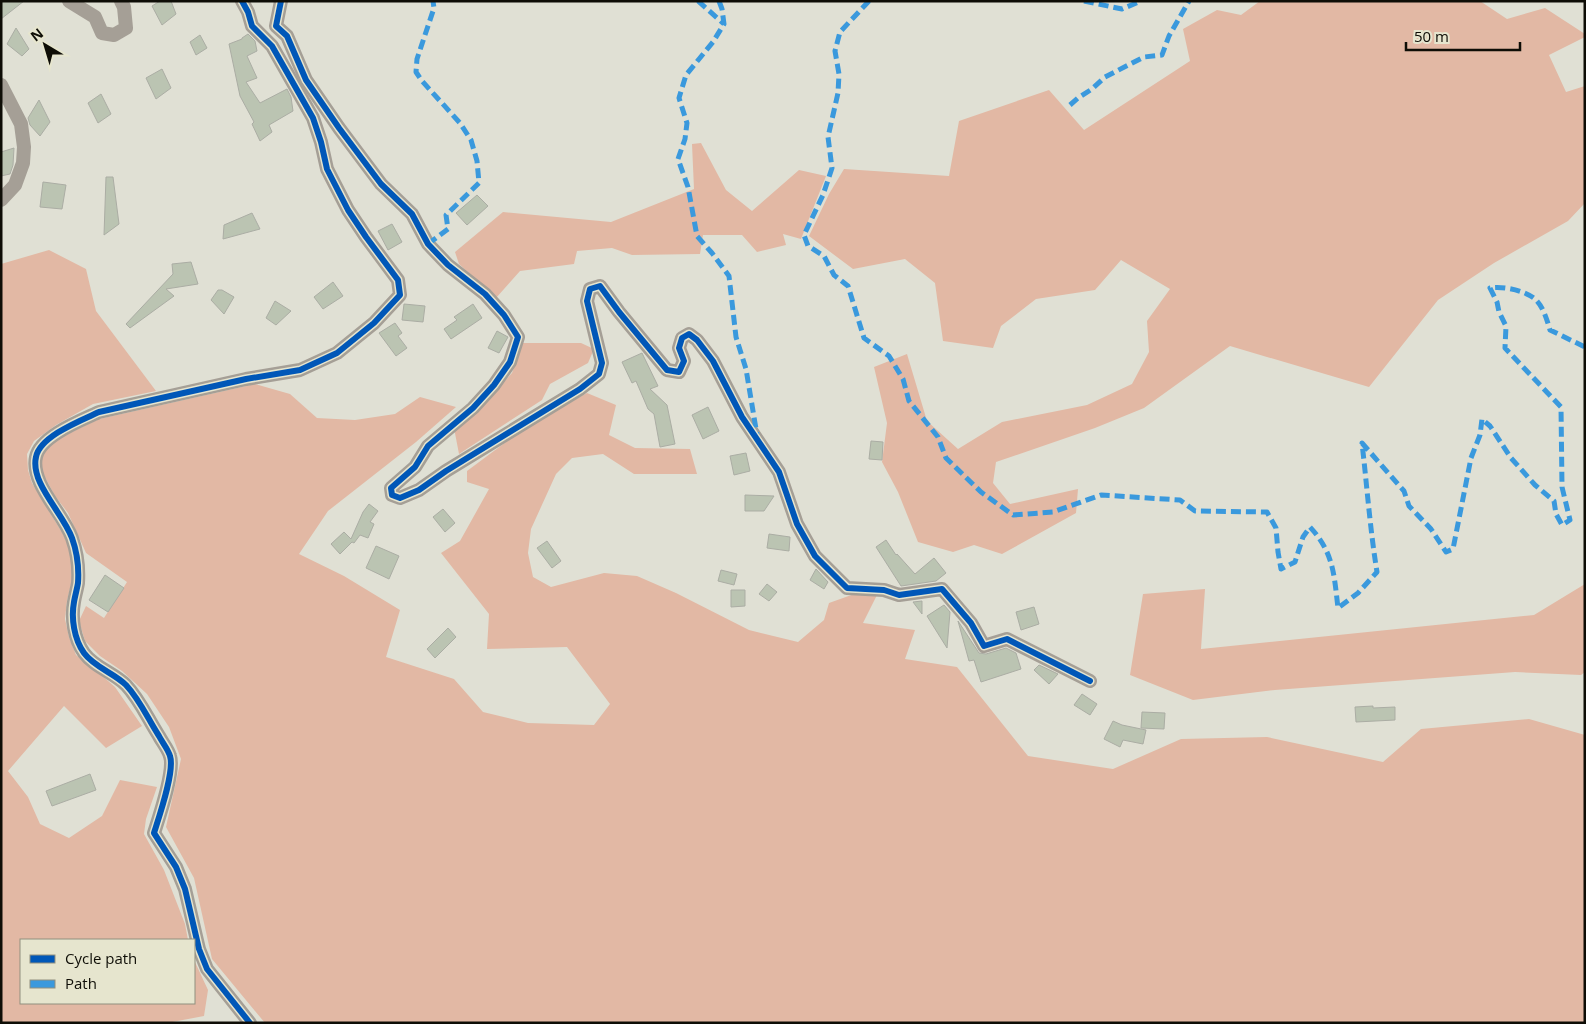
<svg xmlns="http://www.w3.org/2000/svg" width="1586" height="1024" viewBox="0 0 1586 1024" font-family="'Open Sans',sans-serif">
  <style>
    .forest { fill: #e2b8a4 }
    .building { fill: #bbc4b2; stroke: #abada4 }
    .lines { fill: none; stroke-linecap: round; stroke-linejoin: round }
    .minor { stroke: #a59f96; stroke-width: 14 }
    .quiet { stroke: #3a99dd; stroke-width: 5; stroke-dasharray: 10 5; stroke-linecap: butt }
    .cycleway-casing { stroke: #e6e5ce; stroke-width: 9 }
    .cycleway { stroke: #0057b8; stroke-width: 6 }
  </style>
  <rect width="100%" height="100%" fill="#e0e0d4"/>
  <g class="forest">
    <polygon points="1260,1 1480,1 1507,19 1545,8 1585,34 1585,37 1549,55 1566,92 1585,86 1585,203 1568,221 1494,263 1438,300 1369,387 1230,346 1144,408 1095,428 996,462 993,483 1010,504 1078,489 1076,513 1002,554 974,545 953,552 918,542 898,492 882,462 887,423 874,367 907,354 927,421 958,449 1002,422 1087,405 1132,384 1149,352 1147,321 1170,289 1121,260 1095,290 1036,299 1001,326 993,348 943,341 935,283 905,259 853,269 809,236 829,194 844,169 949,176 959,121 1049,90 1084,130 1190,61 1183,29 1217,10 1241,15"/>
    <polygon points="701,143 726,190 752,211 799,170 826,176 801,239 783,234 786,245 757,252 742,235 703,235 700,254 632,255 612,248 577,251 574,264 520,271 496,298 459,264 455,252 503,212 611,222 694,189 692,144"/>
    <polygon points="49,250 86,269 96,311 156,391 93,404 56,425 34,441 27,454 28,470 32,483 63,534 73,556 72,580 67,601 65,619 69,637 76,655 100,674 115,687 142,726 106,748 64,706 8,771 28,797 40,824 69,838 102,816 120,780 157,787 146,819 144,834 164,870 185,924 188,940 21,940 21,1003 194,1003 194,960 208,990 204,1016 167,1023 1,1023 1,264"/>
    <polygon points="523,343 581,343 594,349 588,363 550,384 542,400 459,454 454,428 487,400 512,373"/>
    <polygon points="255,384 290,394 317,418 355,420 395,414 420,397 456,407 416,442 328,511 299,554 344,576 400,610 386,657 454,679 483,712 528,723 594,725 610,704 567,647 487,649 489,614 441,553 460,541 489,489 467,482 467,471 526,427 587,393 616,405 609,435 635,448 690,449 697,474 634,474 603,454 572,458 556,474 531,529 528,553 533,577 551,587 604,573 637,576 676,593 749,630 798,642 824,620 829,603 857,593 877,595 863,623 915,630 905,659 957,667 1028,756 1113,769 1181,739 1267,737 1383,762 1421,729 1529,719 1585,735 1585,1023 265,1023 212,959 194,878 166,827 181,759 169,727 147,694 122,671 100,656 85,641 79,621 86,606 104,618 127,582 86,553 68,513 55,496 39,466 42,453 51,442 99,419"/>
    <polygon points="1585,584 1585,672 1581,675 1515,672 1275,690 1193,700 1130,675 1143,594 1205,589 1201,649 1534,615"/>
  </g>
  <g class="building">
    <polygon points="1,1 24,1 1,19"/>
    <polygon points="160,1 171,1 176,14 162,25 152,6"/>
    <polygon points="16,28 29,49 22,56 7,44"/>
    <polygon points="248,34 255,41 257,51 247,56 257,78 246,82 260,103 287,89 291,97 293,111 269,125 272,132 260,141 252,124 254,122 240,96 229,44 242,39 242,38"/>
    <polygon points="200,35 207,48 196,55 190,42"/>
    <polygon points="162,69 171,88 156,99 146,78"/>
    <polygon points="101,94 111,114 98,123 88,103"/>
    <polygon points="39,100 50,122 40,136 30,125 28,118"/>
    <polygon points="14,148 13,165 10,174 1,176 1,152"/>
    <polygon points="106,177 113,177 119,224 104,235"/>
    <polygon points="43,182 66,185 62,209 40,207"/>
    <polygon points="477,195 488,206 467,225 456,213"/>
    <polygon points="252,213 260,229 223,239 224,225"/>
    <polygon points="392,224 402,242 388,250 378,231"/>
    <polygon points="191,262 198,284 166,289 174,296 130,328 126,324 173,274 172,264"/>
    <polygon points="333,282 343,296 323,309 314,297"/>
    <polygon points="218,290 222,290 234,297 224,314 211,300"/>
    <polygon points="275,301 291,311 276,325 266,318"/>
    <polygon points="404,304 425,306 423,322 402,320"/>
    <polygon points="473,304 482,318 451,339 444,329 457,320 454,317"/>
    <polygon points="395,323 402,333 398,336 407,348 396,356 379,333"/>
    <polygon points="497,331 508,337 499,353 488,348"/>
    <polygon points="642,353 658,386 650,389 667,405 675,444 660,447 654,414 648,409 636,381 632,383 622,362"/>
    <polygon points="708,407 719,431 703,439 692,415"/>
    <polygon points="871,441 883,442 882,460 869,459"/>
    <polygon points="746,453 750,471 734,475 730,456"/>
    <polygon points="745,495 774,496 764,511 745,511"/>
    <polygon points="369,504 378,511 370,522 374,524 368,538 360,535 354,543 352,542 340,554 331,544 344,532 351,539 363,512"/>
    <polygon points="443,509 455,523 445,532 433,517"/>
    <polygon points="769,534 790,537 789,551 767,548"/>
    <polygon points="886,540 896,555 897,554 915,574 934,558 946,573 936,581 901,586 876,547"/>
    <polygon points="547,541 561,561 552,568 537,548"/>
    <polygon points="376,546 399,556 389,579 366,568"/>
    <polygon points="816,569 828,582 824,589 810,580"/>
    <polygon points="721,570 737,574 734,585 718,581"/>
    <polygon points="105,575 124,588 108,612 89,600"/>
    <polygon points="767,584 777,592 769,601 759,594"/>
    <polygon points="731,590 745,590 745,606 731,607"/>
    <polygon points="922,601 922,614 913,602"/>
    <polygon points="944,605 950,612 947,648 927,616"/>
    <polygon points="1034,607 1039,624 1021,630 1016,612"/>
    <polygon points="958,621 979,653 986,654 1006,648 1016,653 1021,669 981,682 974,660 969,661"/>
    <polygon points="448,628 456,637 435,658 427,649"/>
    <polygon points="1039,665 1058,674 1049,684 1034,670"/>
    <polygon points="1082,694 1097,704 1090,715 1074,705"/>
    <polygon points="1373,706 1373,708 1395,707 1395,720 1356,722 1355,707"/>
    <polygon points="1142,712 1165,713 1164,729 1141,728"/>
    <polygon points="1113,721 1122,725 1146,730 1143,744 1123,740 1120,747 1104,739"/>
    <polygon points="90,774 96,790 52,806 46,791"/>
  </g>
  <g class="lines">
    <g class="minor">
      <polyline points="69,1 95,17 102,33 114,35 126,28 124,7 121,1"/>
      <path d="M242 1 248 12 252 26 272 46 313 118 321 142 327 169 348 210 366 237 398 280 400 295 374 323 337 353 300 370 246 379 99 412C82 420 40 436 36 457 30 483 63 513 72 538 77 552 79 568 78 583 77 589 75 596 74 602 71 618 74 639 84 653 94 667 114 673 126 685 140 700 148 719 159 736 162 742 168 749 170 756 175 771 159 817 154 833L176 867 185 889 199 949 207 969 250 1023"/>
      <polyline points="281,1 276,26 287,36 306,80 339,128 381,184 412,214 428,244 448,265 485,294 504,315 518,337 510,362 494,385 473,408 428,446 415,467 391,488 392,495 400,498 419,490 446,471 580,389 599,374 602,363 587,301 590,289 600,286 619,312 667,370 679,372 684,361 679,348 682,338 689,334 697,340 713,361 742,417 779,472 797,524 815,556 847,588 884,590 899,595 942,589 971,623 984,646 1007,639 1090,681"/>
      <polyline points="1,85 21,124 24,147 23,163 15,185 1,200"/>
    </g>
    <g class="quiet">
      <polyline points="698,1 724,24"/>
      <polyline points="719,1 722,9 724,24 713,42 686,75 679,98 687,123 685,139 678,159 688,187 697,236 712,253 729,276 736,337 746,369 757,435"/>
      <path d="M869 1 840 32 835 51 839 74 838 93 828 137 832 168 823 195 804 235 808 246 824 256 834 275 848 286 864 338 889 356 903 379 909 401 938 437 946 458 981 492 1013 515 1053 512 1101 495 1180 500 1195 511 1267 512 1276 528 1278 552 1281 569 1295 562 1303 537 1310 527C1334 553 1334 575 1338 608L1358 593 1377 572C1370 529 1367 486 1362 443L1404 491 1409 506 1431 529 1446 552 1453 549 1471 458 1480 435 1482 419 1490 426 1511 458 1535 485 1554 501 1556 514 1562 525 1570 520 1562 487 1561 407 1505 348 1506 326 1499 312 1497 302 1490 288C1503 286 1524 290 1535 299 1543 306 1547 320 1550 330L1585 347"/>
      <polyline points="1084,1 1122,9 1141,1"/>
      <polyline points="1070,105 1078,98 1092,89 1105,77 1144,57 1162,55 1169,36 1189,1"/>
      <polyline points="428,244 448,229 446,215 479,183 477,161 471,140 460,123 422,81 416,72 417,59 434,8 433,1"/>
    </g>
    <defs>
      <g id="cycleway">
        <path d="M242 1 248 12 252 26 272 46 313 118 321 142 327 169 348 210 366 237 398 280 400 295 374 323 337 353 300 370 246 379 99 412C82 420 40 436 36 457 30 483 63 513 72 538 77 552 79 568 78 583 77 589 75 596 74 602 71 618 74 639 84 653 94 667 114 673 126 685 140 700 148 719 159 736 162 742 168 749 170 756 175 771 159 817 154 833L176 867 185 889 199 949 207 969 250 1023"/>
        <polyline points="281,1 276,26 287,36 306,80 339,128 381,184 412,214 428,244 448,265 485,294 504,315 518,337 510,362 494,385 473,408 428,446 415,467 391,488 392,495 400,498 419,490 446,471 580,389 599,374 602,363 587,301 590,289 600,286 619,312 667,370 679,372 684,361 679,348 682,338 689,334 697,340 713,361 742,417 779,472 797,524 815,556 847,588 884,590 899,595 942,589 971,623 984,646 1007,639 1090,681"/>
      </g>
    </defs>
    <use href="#cycleway" class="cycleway-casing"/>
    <use href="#cycleway" class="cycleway"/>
  </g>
  <rect width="1586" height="1024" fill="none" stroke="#0e0d06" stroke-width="5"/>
  <rect x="20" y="939" width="175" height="65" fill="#e6e5ce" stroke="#908f7e"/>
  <rect x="30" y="955" width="25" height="8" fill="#0057b8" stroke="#908f7e"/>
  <text x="65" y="964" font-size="15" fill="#0e0d06">Cycle path</text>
  <rect x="30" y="980" width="25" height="8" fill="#3a99dd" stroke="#908f7e"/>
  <text x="65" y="989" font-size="15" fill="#0e0d06">Path</text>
  <g transform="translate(45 45) rotate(322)" stroke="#e6e5ce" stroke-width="4" paint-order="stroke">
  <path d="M0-4L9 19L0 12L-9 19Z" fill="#0e0d06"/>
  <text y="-8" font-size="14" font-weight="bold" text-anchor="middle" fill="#0e0d06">N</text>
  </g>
  <path d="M1406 42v8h114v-8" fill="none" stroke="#0e0d06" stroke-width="2.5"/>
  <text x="1414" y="42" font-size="15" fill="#0e0d06" stroke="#e6e5ce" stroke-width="4" paint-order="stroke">50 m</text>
</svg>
